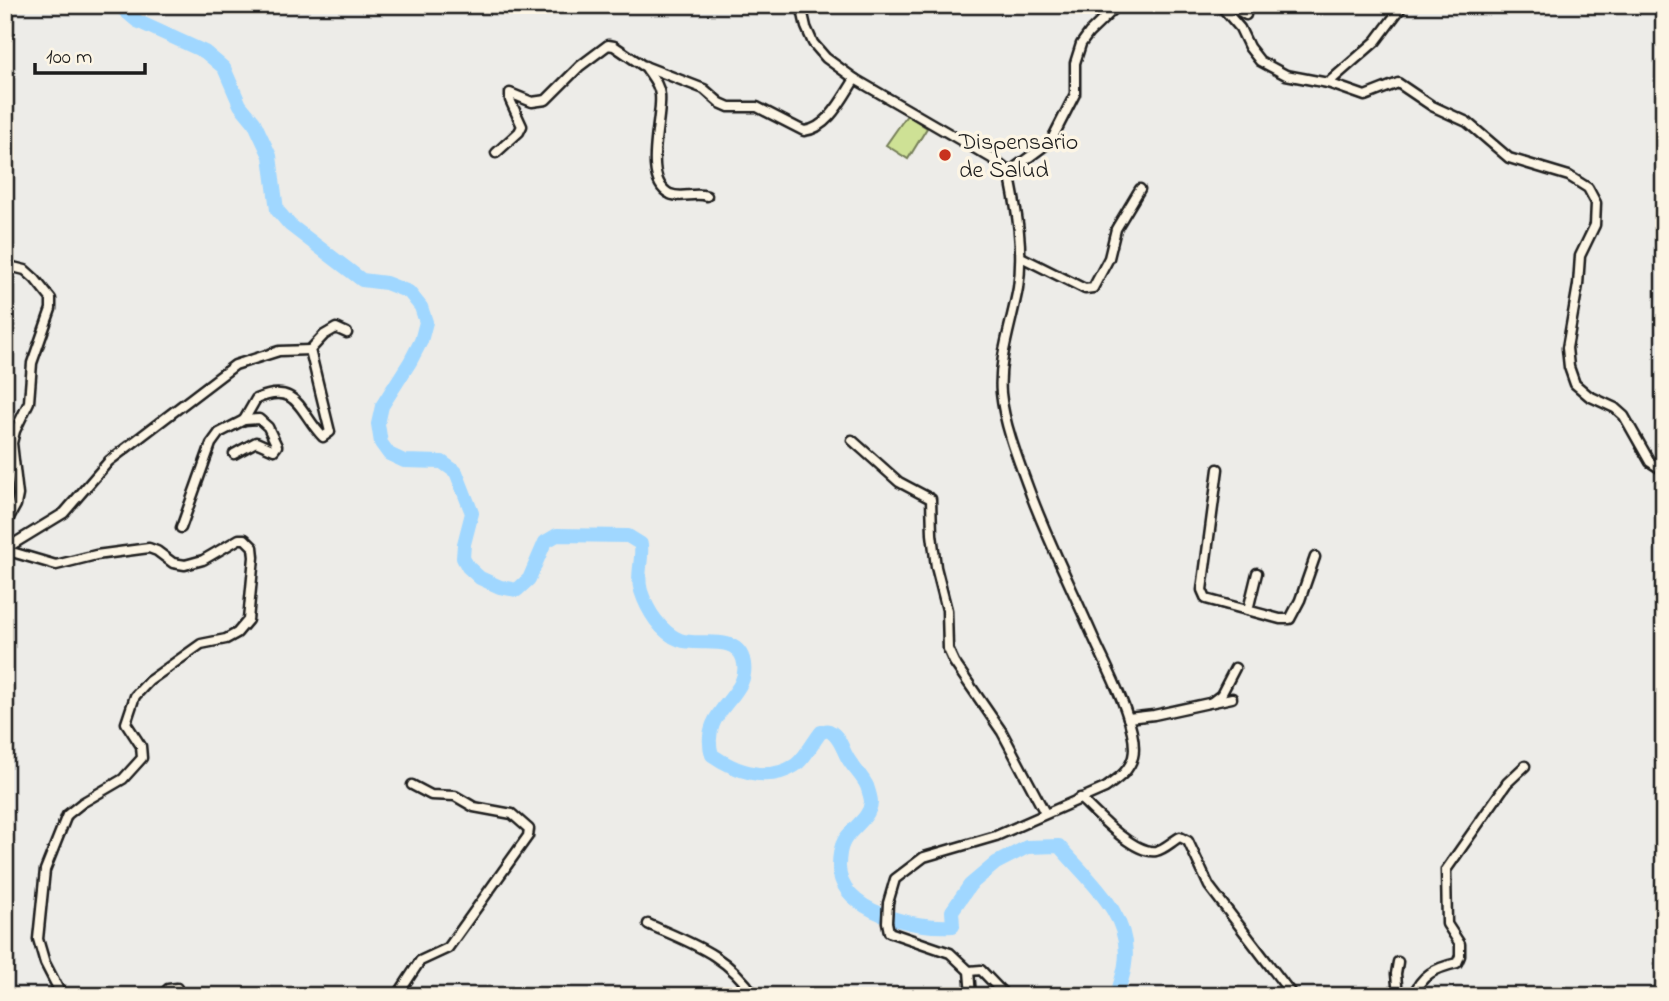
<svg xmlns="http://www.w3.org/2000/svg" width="1669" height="1001" viewBox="0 0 1669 1001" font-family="'Indie Flower',sans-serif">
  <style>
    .green { fill: #cee195; stroke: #757e58; stroke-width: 2 }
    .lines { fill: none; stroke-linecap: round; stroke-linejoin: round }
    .river { stroke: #a0d7ff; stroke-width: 14 }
    .minor-casing { stroke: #1c1c1c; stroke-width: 13 }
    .minor { stroke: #fcf5e5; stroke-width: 8 }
    .poi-dot { fill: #c8321e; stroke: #fcf5e5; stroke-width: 2.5 }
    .labels { text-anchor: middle; stroke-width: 7; stroke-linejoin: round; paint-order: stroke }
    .poi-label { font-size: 24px; fill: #1c1c1c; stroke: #fcf5e5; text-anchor: start }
  </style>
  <rect width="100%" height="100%" fill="#edece8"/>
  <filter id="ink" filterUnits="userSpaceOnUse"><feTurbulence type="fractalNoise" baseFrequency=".0143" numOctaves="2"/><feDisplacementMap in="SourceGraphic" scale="14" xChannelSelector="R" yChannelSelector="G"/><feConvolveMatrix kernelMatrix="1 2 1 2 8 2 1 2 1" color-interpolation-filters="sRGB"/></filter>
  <g filter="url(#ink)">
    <polygon class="green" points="907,115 927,128 908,159 886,145"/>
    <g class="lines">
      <path class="river" d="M118 5 137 21 205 52 224 68 240 105 254 122 270 156 277 210 290 225 362 280 386 283 409 292 421 307 426 322 421 341 410 362 382 406 378 424 381 443 389 454 404 461 442 462 456 472 472 513 464 544 463 558 468 567 480 578 500 587 517 590 529 579 545 542 557 535 628 536 641 544C643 560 636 575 641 591 647 610 661 633 680 640 698 647 735 633 743 659 754 697 698 708 712 755 735 771 767 783 794 766 804 760 813 742 821 732 826 731 827 729 831 732 839 737 842 747 846 755 851 766 862 775 867 786 868 789 871 798 871 802 870 819 851 828 844 841 840 848 839 860 839 867 840 913 917 929 953 926L952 911 970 885 996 863 1027 847 1059 846C1087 879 1133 915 1125 964 1124 975 1119 985 1117 996"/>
      <defs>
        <g id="minor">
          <path d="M801 5 806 27 813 43 826 58 855 79 993 159 1009 172C1017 211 1024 249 1018 288 1012 322 998 359 1001 393 1004 425 1020 465 1031 495 1050 545 1074 593 1095 641 1107 668 1140 729 1133 757 1129 772 1117 779 1105 788L996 836 924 857 895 879 888 903 887 922 889 932 950 953 969 971 971 996"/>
          <polyline points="1220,5 1240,28 1249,47 1260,61 1286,75 1328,83 1365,96 1398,83 1432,106 1467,122 1509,158 1569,176 1588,188 1596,203 1595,225 1580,256 1578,285 1567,348 1569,367 1575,384 1589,396 1615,408 1624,416 1650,462 1664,471"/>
          <polyline points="1230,5 1246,15"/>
          <path d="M645 66C650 75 659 83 660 95 663 118 641 180 670 194 681 199 695 192 707 196"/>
          <polyline points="1328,83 1376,41 1403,5"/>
          <path d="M496 153 519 132 522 126 510 100V93L532 102 546 100 580 66 608 45 614 46 642 65 704 89 720 103 729 107H757L804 131C828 129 843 97 855 79"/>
          <polyline points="1009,172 1051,141 1075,94 1075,63 1081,44 1089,33 1118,5"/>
          <polyline points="1021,257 1085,289 1093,288 1109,258 1116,229 1140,189"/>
          <polyline points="5,265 25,270 35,279 51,299 51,309 32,363 29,402 15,431 12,443 18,495 16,505 5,525"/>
          <polyline points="852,440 899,482 931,499 932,534 936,567 947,610 948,649 954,662 1002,732 1045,813"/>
          <polyline points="234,454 256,442 274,450 277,446 268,427 259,419 244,420"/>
          <polyline points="1218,469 1202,590 1206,599 1280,619 1290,619 1300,600 1315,557"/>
          <path d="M181 528 211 444 219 433 244 420 256 399C298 381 299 412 323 437L330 432 310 350 324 335 336 328 347 333"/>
          <polyline points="5,549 64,513 109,461 235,365 279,351 310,350"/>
          <polyline points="5,550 56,565 96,555 149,548 157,551 173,563 185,565 203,560 239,539 245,539 253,547 254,557 248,620 237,633 226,639 201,644 149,681 135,696 126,723 141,746 142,758 123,779 82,803 67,815 45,870 38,939 45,963 62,996"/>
          <polyline points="1248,610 1257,573"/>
          <polyline points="1212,702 1221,695 1235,668"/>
          <polyline points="1128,718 1154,715 1232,698"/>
          <path d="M1080 798C1096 813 1134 855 1156 851 1165 849 1172 841 1180 837L1188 841 1209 886 1293 996"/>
          <path d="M648 924C693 944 726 954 755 996"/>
          <polyline points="1398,962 1396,974 1398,996"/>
          <polyline points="969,971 981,970 1006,996"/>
          <polyline points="161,996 168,989 177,988 175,996"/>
          <polyline points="397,996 420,961 448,948 528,836 529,829 512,814 474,807 455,796 431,795 412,785"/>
          <path d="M1413 996C1421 975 1435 968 1457 963L1460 956V944L1447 924 1446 870 1507 783 1525 766"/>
        </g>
      </defs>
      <use href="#minor" class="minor-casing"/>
      <use href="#minor" class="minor"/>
    </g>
  </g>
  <circle class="poi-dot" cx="945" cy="155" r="7"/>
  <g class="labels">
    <g class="poi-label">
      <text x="959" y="149">Dispensario<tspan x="959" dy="28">de Salud</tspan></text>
    </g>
  </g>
  <rect width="1669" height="1001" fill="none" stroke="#fcf5e5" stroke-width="28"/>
  <rect x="14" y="14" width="1641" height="973" fill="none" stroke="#1c1c1c" stroke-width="2.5" filter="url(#ink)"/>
  <path d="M35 63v10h110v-10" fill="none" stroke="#1c1c1c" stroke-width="3.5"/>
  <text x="46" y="63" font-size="21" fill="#1c1c1c" stroke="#fcf5e5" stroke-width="5" paint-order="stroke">100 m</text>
</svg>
